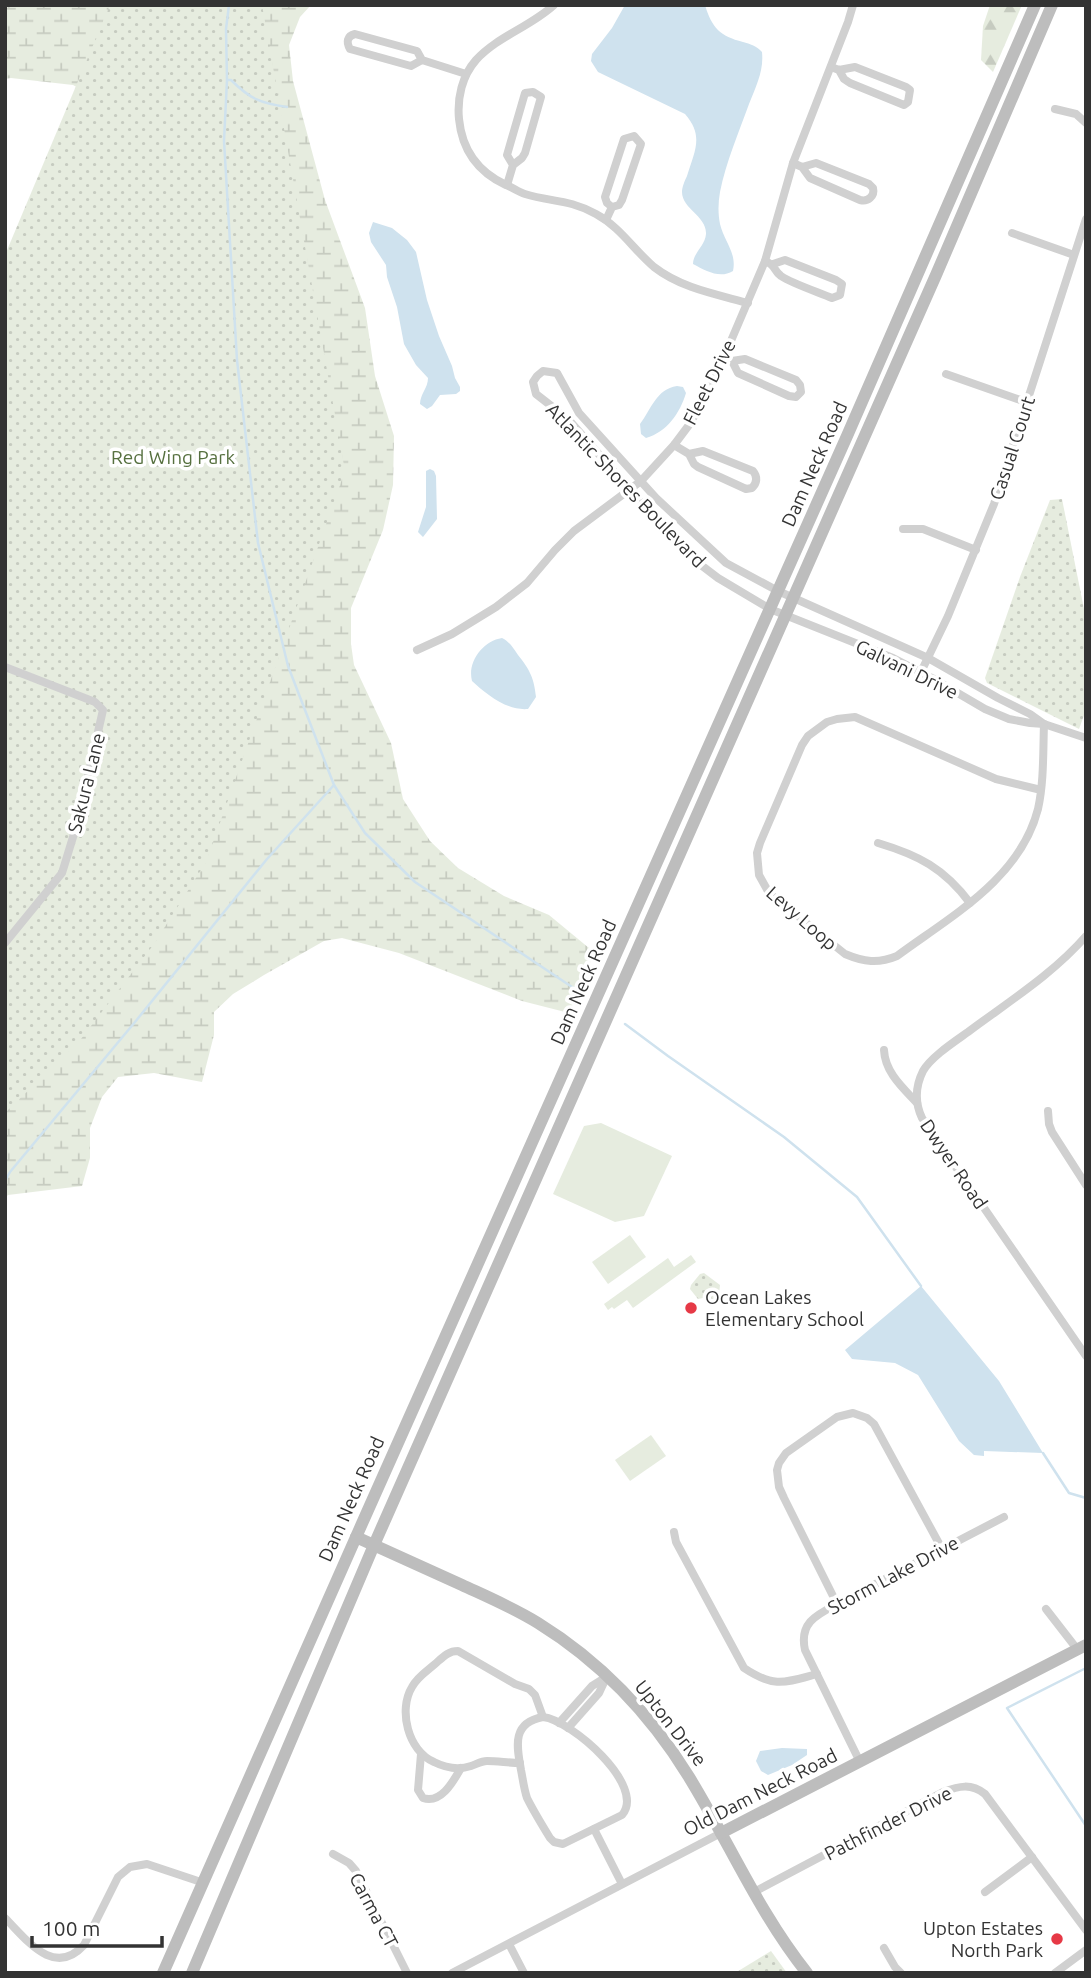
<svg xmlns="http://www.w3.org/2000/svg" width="1091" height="1978" viewBox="0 0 1091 1978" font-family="Ubuntu,sans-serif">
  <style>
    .green { fill: #e6ecdf }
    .forest { fill: url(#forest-firs) }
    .wetland { fill: url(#wetland-marsh) }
    .park { fill: url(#park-dots) }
    .water { fill: #cfe2ee }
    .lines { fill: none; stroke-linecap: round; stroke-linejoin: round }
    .stream { stroke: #cfe2ee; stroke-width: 2.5 }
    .street { stroke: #d0d0d0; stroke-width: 8 }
    .secondary { stroke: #bdbdbd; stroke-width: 12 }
    .poi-dot { fill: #e63946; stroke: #fff; stroke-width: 2.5 }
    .labels { text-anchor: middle; stroke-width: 7; stroke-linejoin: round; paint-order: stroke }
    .street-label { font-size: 19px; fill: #333; stroke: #fff }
    .park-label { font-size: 19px; fill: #56703f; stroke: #fff }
    .poi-label { font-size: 19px; fill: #333; stroke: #fff; text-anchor: start }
  </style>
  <defs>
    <pattern id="forest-firs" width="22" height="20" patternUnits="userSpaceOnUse" patternTransform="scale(1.75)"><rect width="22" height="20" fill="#e6ecdf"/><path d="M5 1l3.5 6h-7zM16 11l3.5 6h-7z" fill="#c6cbc0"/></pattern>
    <pattern id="wetland-marsh" width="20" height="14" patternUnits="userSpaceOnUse" patternTransform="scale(1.75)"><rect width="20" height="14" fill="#e6ecdf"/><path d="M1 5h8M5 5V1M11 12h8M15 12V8" fill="none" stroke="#c6cbc0"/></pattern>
    <pattern id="park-dots" width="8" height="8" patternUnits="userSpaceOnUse" patternTransform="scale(1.75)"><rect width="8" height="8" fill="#e6ecdf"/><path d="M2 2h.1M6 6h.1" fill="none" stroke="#c6cbc0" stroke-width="1.8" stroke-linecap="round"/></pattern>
  </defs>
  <rect width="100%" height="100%" fill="#fff"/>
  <g class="green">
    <polygon points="601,1123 672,1156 644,1216 615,1222 553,1194 584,1126"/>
    <polygon points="630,1235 646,1257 608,1284 592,1262"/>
    <polygon points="691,1255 696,1262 633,1308 627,1300 614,1309 612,1307 608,1310 604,1304 668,1258 674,1267"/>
    <polygon points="651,1435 666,1456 630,1481 615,1460"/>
  </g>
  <polygon class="forest" points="990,5 1022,5 993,72 981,60 983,26"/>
  <polygon class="wetland" points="5,5 311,5 300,17 289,45 293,81 325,200 365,308 375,376 394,436 393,485 383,530 351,608 351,644 354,665 391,743 403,799 430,841 458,868 504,896 549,915 595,953 569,1013 522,1001 399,953 342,938 324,941 264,975 233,994 214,1012 214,1035 202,1082 154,1073 118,1077 102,1097 90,1128 90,1158 82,1186 8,1195 5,1198 5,1050 106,104 73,85 11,78 5,79"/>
  <g class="park">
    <polygon points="110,5 262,5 345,471 206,862 154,944 81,1039 5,1113 5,255"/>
    <polygon points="1062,499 1086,619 1086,710 1079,729 987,683 985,678 1020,577 1050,500"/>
    <polygon points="704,1273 720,1285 719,1294 714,1299 703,1298 698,1299 690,1289 691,1285 700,1274"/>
    <polygon points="771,1951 787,1973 735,1973"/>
  </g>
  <g class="water">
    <path d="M625 5H705C712 28 720 36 743 42 750 44 757 46 762 52 764 71 756 86 749 104 739 132 726 162 720 192 718 203 718 214 720 224 724 241 737 253 733 271 720 279 706 271 693 264 693 253 705 246 706 234 707 216 682 209 682 192 682 187 685 180 687 176 695 150 704 136 685 114L598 72 591 61 592 54 612 28Z"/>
    <path d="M373 222 392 228 407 240 416 252 427 300 439 336 452 366 455 378 460 387V391L456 394 440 395 432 406 427 409 420 404C420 394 428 388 428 378L416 365 404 344 397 307 387 277 386 265 371 242 369 233Z"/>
    <path d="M677 386 683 387 686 393C680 413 667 432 646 438L641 434 640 424C651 410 656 389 677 386Z"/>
    <polygon points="430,469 434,471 436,476 437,519 423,537 418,532 426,507 426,471"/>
    <path d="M502 638C510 642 513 648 518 655 530 670 534 678 536 697L528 709C507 711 486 694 472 681 467 662 483 641 502 638Z"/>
    <polygon points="921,1286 999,1381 1043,1453 984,1451 984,1456 974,1455 959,1441 918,1375 895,1363 852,1359 845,1350"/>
    <polygon points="782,1748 807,1749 807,1755 792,1765 768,1775 761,1771 756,1761 760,1751"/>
  </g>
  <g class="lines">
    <g class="stream">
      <polyline points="229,5 226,29 227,80 224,141 237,360 258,543 288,666 334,785 365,833 415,882 578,991"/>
      <path d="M227 80H231C250 99 260 103 287 107"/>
      <polyline points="625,1024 668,1056 784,1137 857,1197 921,1286"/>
      <polyline points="5,1181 10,1172 135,1022 267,859 334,785"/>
      <polyline points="1043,1453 1069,1493 1086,1498"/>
      <polyline points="1086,1668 1007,1708 1086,1826"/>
    </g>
    <g class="street">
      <path d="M554 5C530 27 498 36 476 60 462 76 457 98 459 119 462 150 478 172 506 185 512 187 518 192 525 194 551 202 569 199 596 214 620 227 634 250 654 267 681 288 715 294 748 303"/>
      <path d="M422 60 411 66 350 49C346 42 347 36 355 34L417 51 422 60 466 74"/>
      <polyline points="831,67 839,70 855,67 906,87 910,90 908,102 904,105 850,83 844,79 839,70"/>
      <polyline points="1055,109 1076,114 1086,123"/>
      <path d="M793 163 802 167 810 178 860 200C868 202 875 196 873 188L869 184 816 163 802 167"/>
      <polyline points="507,185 513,165 522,158 525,153 541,97 533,92 525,93 507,155 513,165"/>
      <polyline points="606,220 612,207 619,205 622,200 641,144 634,136 624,139 605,197 607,203 612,207"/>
      <polyline points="1012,233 1074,255"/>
      <path d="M765 261C776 265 773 270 781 276 793 284 818 292 832 298L840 295 842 284 836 280 785 260 773 264"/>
      <polyline points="724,358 732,361 745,359 796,380 800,385 801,392 796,397 789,396 738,373 732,361"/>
      <polyline points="946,374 1026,402"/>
      <path d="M674 445 689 454 694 464 698 467 746 489 752 488C757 483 758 477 753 471L703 451 689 454"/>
      <polyline points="903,529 923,529 976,550"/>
      <polyline points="417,650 452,634 496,607 527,583 555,550 574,531 641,481 674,445 689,425 705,399 719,369 765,261 793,163 848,22 853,5"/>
      <polyline points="5,667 95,702 103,710 77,824 62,873 5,943"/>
      <polyline points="921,672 948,616 994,504 1086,219"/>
      <polyline points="1044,724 1030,714 998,698 928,658 778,591 726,563 656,498 579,413 557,373 543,371 537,376 533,382 536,394 568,419 674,540 697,562 718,578 770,609 893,658 932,678 985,709 1009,719 1030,723 1044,724 1086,738"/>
      <path d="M1041 790 996 779 855 717 837 719 827 722 808 736 802 745 760 843 757 853 759 875 769 893 845 954C864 962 878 964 897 956 951 916 1020 879 1038 809 1044 782 1043 752 1044 724"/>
      <path d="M878 843C918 855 944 868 970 903"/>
      <path d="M1086 936C1053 974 1008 1002 968 1032 954 1042 931 1057 923 1071 915 1087 915 1103 922 1118L1086 1356"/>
      <path d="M884 1050C885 1072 902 1087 917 1103"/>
      <polyline points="1048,1111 1049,1124 1052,1132 1086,1185"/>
      <path d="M674 1532 676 1542 744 1668C774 1688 784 1683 817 1674"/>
      <polyline points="837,1604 784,1498 779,1487 777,1470 779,1463 786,1453 837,1417 853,1413 867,1418 874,1424 942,1549"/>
      <polyline points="1046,1609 1077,1649"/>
      <path d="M543 1717C571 1720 647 1786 622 1815L563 1844 554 1842 550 1838C542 1825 534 1812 527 1798 524 1789 523 1780 521 1770 517 1747 511 1723 543 1717Z"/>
      <polyline points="559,1723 592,1686 608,1676"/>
      <polyline points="568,1728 599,1693 606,1678"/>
      <path d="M421 1754 418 1790 423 1798C441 1804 453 1782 461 1768"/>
      <path d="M860 1762 805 1650C799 1623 816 1615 837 1604L1004 1517"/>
      <path d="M520 1763C509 1763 498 1761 487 1761 481 1761 477 1764 471 1766 459 1770 446 1768 434 1762 408 1751 398 1710 412 1687 417 1677 427 1671 435 1664 443 1657 448 1651 458 1651L515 1684 529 1689 535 1695 543 1717"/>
      <polyline points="594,1829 622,1884"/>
      <polyline points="333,1854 349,1863 356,1871 407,1973"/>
      <path d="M754 1892 943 1792C959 1786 971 1783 985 1794L1086 1930"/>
      <polyline points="985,1892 1032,1857"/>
      <path d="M5 1918C27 1940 54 1978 84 1945L118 1877 130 1867 147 1864 204 1883"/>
      <polyline points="509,1944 524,1973"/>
      <polyline points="884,1948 895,1967 901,1973"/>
      <polyline points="452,1973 721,1833"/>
      <polyline points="1055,1973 1086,1950"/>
    </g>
    <g class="secondary">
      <path d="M356 1537C391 1553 427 1569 462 1585 488 1597 514 1608 538 1623 601 1662 651 1715 689 1777 729 1842 759 1913 807 1973"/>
      <polyline points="721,1833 1086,1645"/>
      <polyline points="163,1973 364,1519 847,436 1035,5"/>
      <polyline points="192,1973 374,1545 936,275 1052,5"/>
    </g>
  </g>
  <g class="poi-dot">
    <circle cx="691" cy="1308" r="7"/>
    <circle cx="1057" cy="1939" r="7"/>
  </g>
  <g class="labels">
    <g class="street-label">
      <text transform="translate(709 382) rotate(-63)" y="7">Fleet Drive</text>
      <text transform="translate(1012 448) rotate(-72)" y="7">Casual Court</text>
      <text transform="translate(814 464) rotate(-66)" y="7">Dam Neck Road</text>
      <text transform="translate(626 485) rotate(46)" y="7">Atlantic Shores Boulevard</text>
      <text transform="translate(907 669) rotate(26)" y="7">Galvani Drive</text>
      <text transform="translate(86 783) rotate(-76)" y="7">Sakura Lane</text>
      <text transform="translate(802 918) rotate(41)" y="7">Levy Loop</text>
      <text transform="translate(583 982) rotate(-66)" y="7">Dam Neck Road</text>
      <text transform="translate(954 1164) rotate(56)" y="7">Dwyer Road</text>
      <text transform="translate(351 1499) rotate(-66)" y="7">Dam Neck Road</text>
      <text transform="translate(893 1575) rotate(-28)" y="7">Storm Lake Drive</text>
      <text transform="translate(671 1723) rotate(52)" y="7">Upton Drive</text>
      <text transform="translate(760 1792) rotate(-27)" y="7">Old Dam Neck Road</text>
      <text transform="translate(888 1823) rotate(-27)" y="7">Pathfinder Drive</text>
      <text transform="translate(374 1910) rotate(62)" y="7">Carma CT</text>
    </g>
    <g class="park-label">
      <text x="173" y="464">Red Wing Park</text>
    </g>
    <g class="poi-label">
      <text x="705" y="1304">Ocean Lakes<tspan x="705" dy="22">Elementary School</tspan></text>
      <text x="1043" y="1935" text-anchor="end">Upton Estates<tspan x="1043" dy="22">North Park</tspan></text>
    </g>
  </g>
  <rect width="1091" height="1978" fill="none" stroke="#333333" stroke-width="14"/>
  <path d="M32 1936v10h130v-10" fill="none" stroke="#333333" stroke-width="3.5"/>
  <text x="42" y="1936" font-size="21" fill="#333333" stroke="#ffffff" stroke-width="5" paint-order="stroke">100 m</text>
</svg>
